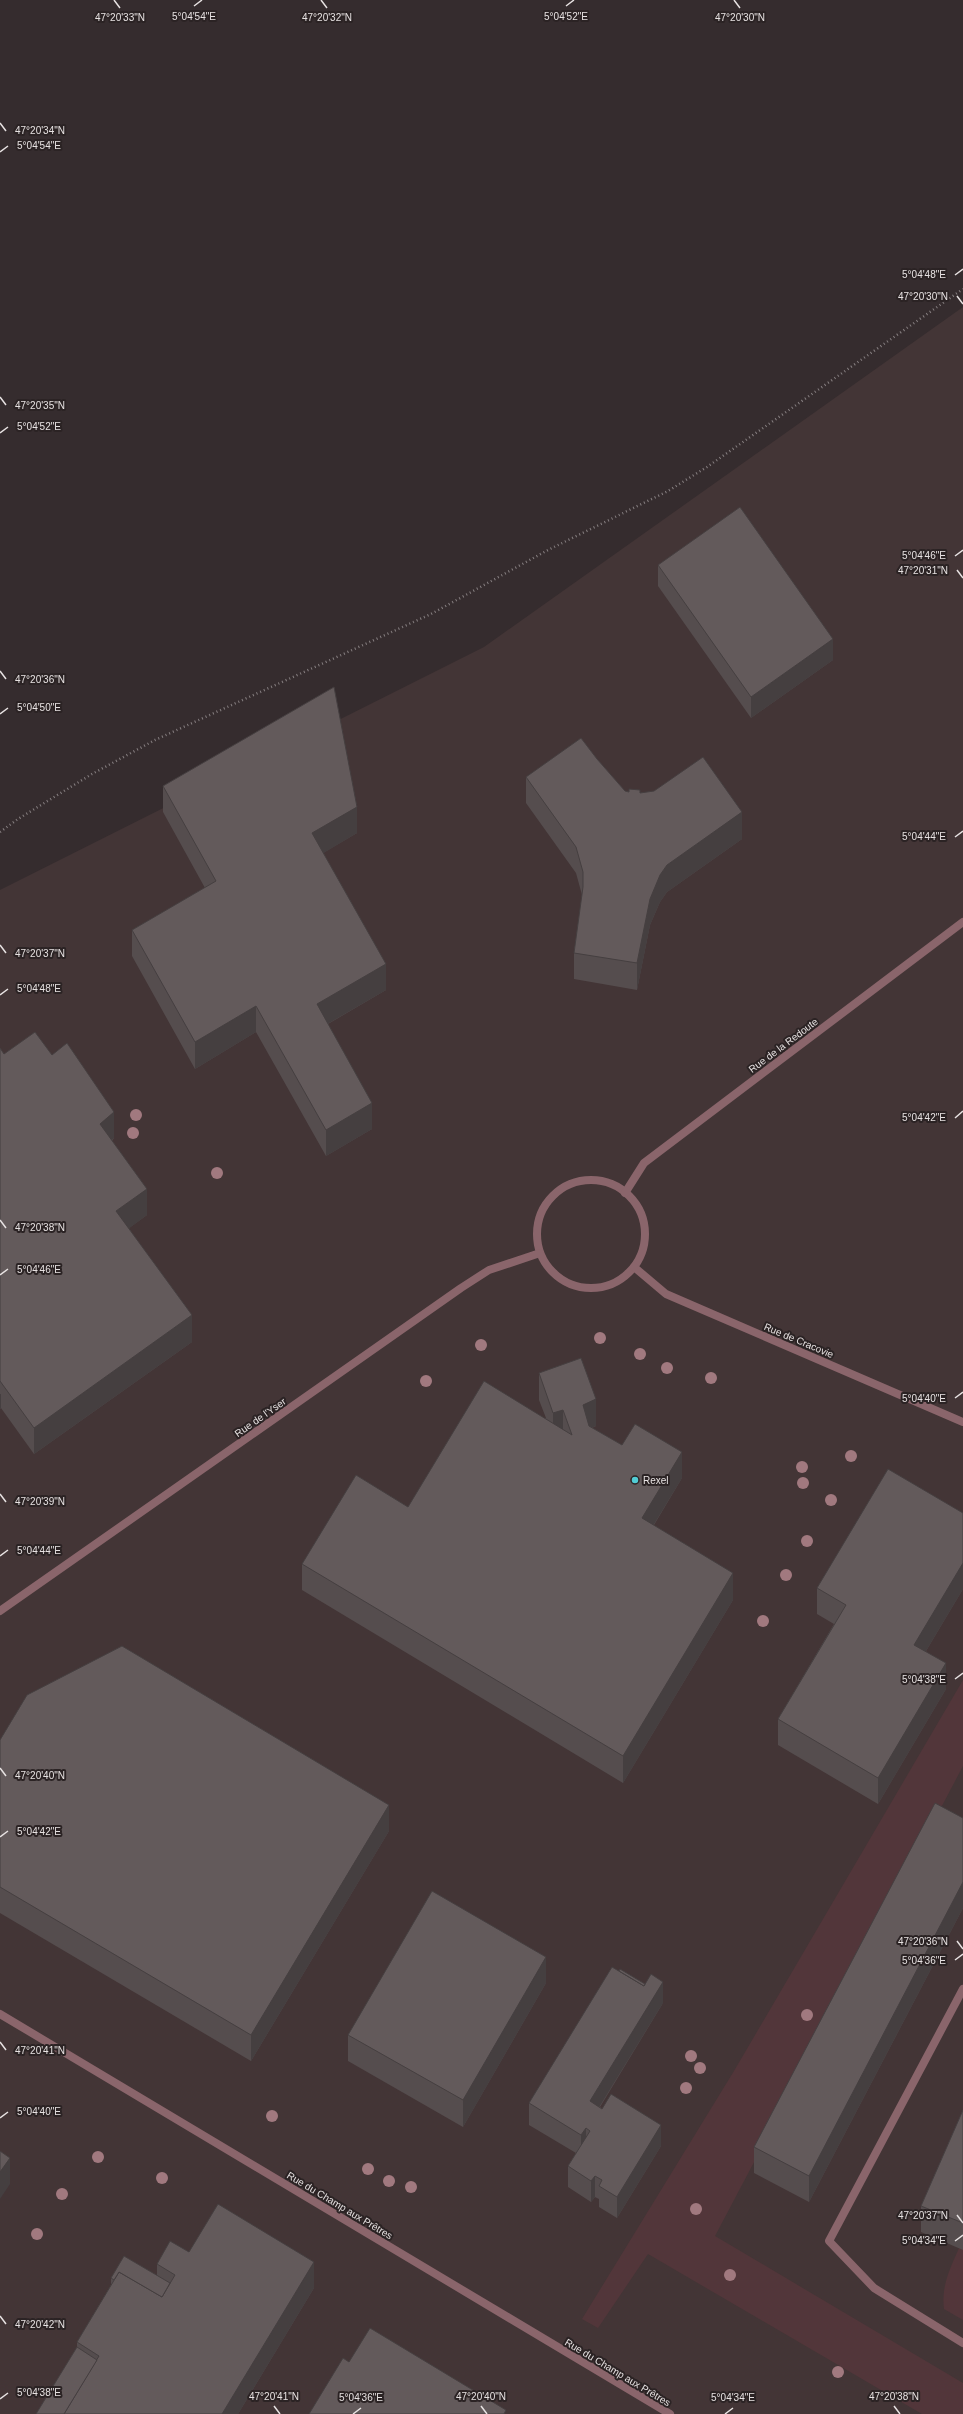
<svg xmlns="http://www.w3.org/2000/svg" width="963" height="2414" viewBox="0 0 963 2414" font-family="Helvetica,sans-serif">
  <style>
    .built { fill: #433536 }
    .green { fill: #52363a }
    .lines { fill: none; stroke-linecap: round; stroke-linejoin: round }
    .path { stroke: #867f80; stroke-width: 2.5; stroke-dasharray: 1 3; stroke-linecap: butt }
    .service { stroke: #8a656b; stroke-width: 8 }
    .minor { stroke: #8a656b; stroke-width: 8 }
    .tree { fill: #a1797f }
    .wall { fill: #554d4e }
    .shaded-wall { fill: #453f40 }
    .building { fill: #635a5b; stroke: #453f40 }
    .ticks { fill: none; stroke: #e7e2e2; stroke-width: 1.5 }
    .poi-dot { fill: #51ccd4; stroke: #2b2324; stroke-width: 1.5 }
    .labels { text-anchor: middle; stroke-width: 4; stroke-linejoin: round; paint-order: stroke }
    .street-label { font-size: 10px; fill: #e7e2e2; stroke: #2b2324 }
    .poi-label { font-size: 10px; fill: #e7e2e2; stroke: #2b2324; text-anchor: start }
    .ticks-label { font-size: 10px; text-anchor: middle; fill: #e7e2e2; stroke: #2b2324; stroke-width: 4; stroke-linejoin: round; paint-order: stroke }
  </style>
  <rect width="100%" height="100%" fill="#352c2e"/>
  <polygon class="built" points="963,307 963,2414 0,2414 0,890 484,647"/>
  <g class="green">
    <polygon points="963,1680 963,1766 715,2236 963,2383 963,2414 922,2414 648,2254 598,2328 582,2319 734,2071"/>
    <path d="M959 2248 963 2249V2320L944 2309C941 2286 950 2269 959 2248Z"/>
  </g>
  <g class="lines">
    <polyline class="path" points="0,832 18,819 92,774 155,740 431,614 548,550 668,491 707,467 963,289"/>
    <polyline class="service" points="963,1989 829,2241 874,2288 963,2343"/>
    <g class="minor">
      <circle cx="591" cy="1234" r="54"/>
      <polyline points="625,1193 644,1163 963,922"/>
      <polyline points="634,1267 666,1294 963,1422"/>
      <polyline points="0,1611 461,1288 489,1270 540,1253"/>
      <polyline points="0,2014 670,2414"/>
    </g>
  </g>
  <g class="tree">
    <circle cx="136" cy="1115" r="6"/>
    <circle cx="133" cy="1133" r="6"/>
    <circle cx="217" cy="1173" r="6"/>
    <circle cx="600" cy="1338" r="6"/>
    <circle cx="481" cy="1345" r="6"/>
    <circle cx="640" cy="1354" r="6"/>
    <circle cx="667" cy="1368" r="6"/>
    <circle cx="711" cy="1378" r="6"/>
    <circle cx="426" cy="1381" r="6"/>
    <circle cx="851" cy="1456" r="6"/>
    <circle cx="802" cy="1467" r="6"/>
    <circle cx="803" cy="1483" r="6"/>
    <circle cx="831" cy="1500" r="6"/>
    <circle cx="807" cy="1541" r="6"/>
    <circle cx="786" cy="1575" r="6"/>
    <circle cx="763" cy="1621" r="6"/>
    <circle cx="807" cy="2015" r="6"/>
    <circle cx="691" cy="2056" r="6"/>
    <circle cx="700" cy="2068" r="6"/>
    <circle cx="686" cy="2088" r="6"/>
    <circle cx="272" cy="2116" r="6"/>
    <circle cx="98" cy="2157" r="6"/>
    <circle cx="368" cy="2169" r="6"/>
    <circle cx="162" cy="2178" r="6"/>
    <circle cx="389" cy="2181" r="6"/>
    <circle cx="411" cy="2187" r="6"/>
    <circle cx="62" cy="2194" r="6"/>
    <circle cx="696" cy="2209" r="6"/>
    <circle cx="37" cy="2234" r="6"/>
    <circle cx="730" cy="2275" r="6"/>
    <circle cx="838" cy="2372" r="6"/>
  </g>
  <g class="wall">
    <polygon points="658,565 833,660 751,718 658,586"/>
    <polygon points="597,759 625,791 640,793 742,839 667,892 660,902 650,925 637,990 574,979 574,953 582,895 576,873 526,803 526,777"/>
    <polygon points="163,786 357,833 323,853 386,990 328,1024 372,1129 326,1156 256,1032 195,1069 132,956 132,930 205,888 163,812"/>
    <polygon points="0,1048 4,1054 52,1055 114,1138 112,1141 147,1215 129,1228 192,1342 34,1454 1,1408 0,1409"/>
    <polygon points="539,1373 596,1426 592,1428 622,1445 682,1478 654,1525 733,1600 623,1783 302,1590 302,1564 408,1507 546,1418 539,1400"/>
    <polygon points="963,1513 963,1589 926,1651 946,1689 878,1804 778,1745 778,1719 834,1624 817,1614 817,1588"/>
    <polygon points="0,1740 389,1831 251,2061 0,1913"/>
    <polygon points="963,1818 963,1908 809,2202 754,2173 754,2147"/>
    <polygon points="546,1983 463,2127 348,2061 348,2035"/>
    <polygon points="663,2003 600,2107 661,2146 617,2218 599,2207 599,2199 595,2197 591,2202 568,2187 568,2166 576,2153 529,2125 529,2103"/>
    <polygon points="963,2110 963,2250 921,2232 921,2206"/>
    <polygon points="189,2252 314,2288 238,2414 36,2414 77,2347 77,2342 111,2285 111,2278 157,2276 157,2264"/>
  </g>
  <g class="shaded-wall">
    <polygon points="833,639 833,660 751,718 751,697"/>
    <polygon points="357,807 357,833 312,860 312,833"/>
    <polygon points="742,812 742,839 667,892 660,902 650,925 637,990 637,963 650,899 660,875 667,865"/>
    <polygon points="386,964 386,990 317,1030 317,1004"/>
    <polygon points="256,1006 256,1032 195,1069 195,1042"/>
    <polygon points="372,1103 372,1129 326,1156 326,1130"/>
    <polygon points="114,1112 114,1138 100,1151 100,1124"/>
    <polygon points="147,1189 147,1215 116,1238 116,1211"/>
    <polygon points="192,1315 192,1342 34,1454 34,1428"/>
    <polygon points="0,1394 1,1394 1,1408 0,1409"/>
    <polygon points="596,1399 596,1426 583,1431 583,1405"/>
    <polygon points="563,1410 563,1436 553,1440 553,1413"/>
    <polygon points="682,1452 682,1478 642,1544 642,1518"/>
    <polygon points="963,1563 963,1589 914,1671 914,1645"/>
    <polygon points="733,1573 733,1600 623,1783 623,1756"/>
    <polygon points="946,1663 946,1689 878,1804 878,1778"/>
    <polygon points="389,1805 389,1831 251,2061 251,2035"/>
    <polygon points="963,1882 963,1908 809,2202 809,2176"/>
    <polygon points="546,1957 546,1983 463,2127 463,2100"/>
    <polygon points="663,1982 663,2003 590,2122 590,2101"/>
    <polygon points="661,2125 661,2146 617,2218 617,2197"/>
    <polygon points="586,2128 586,2149 581,2156 581,2135"/>
    <polygon points="10,2158 10,2184 0,2199 0,2172"/>
    <polygon points="595,2176 595,2197 591,2202 591,2181"/>
    <polygon points="314,2262 314,2288 238,2414 222,2414"/>
  </g>
  <g class="building">
    <polygon points="740,507 833,639 751,697 658,565"/>
    <polygon points="334,687 357,807 312,833 386,964 317,1004 372,1103 326,1130 256,1006 195,1042 132,930 216,881 163,786"/>
    <polygon points="581,738 597,759 625,791 629,792 629,789 640,790 640,793 654,791 703,757 742,812 667,865 660,875 650,899 637,963 574,953 583,887 583,872 576,847 526,777"/>
    <polygon points="35,1032 52,1055 67,1043 114,1112 100,1124 147,1189 116,1211 192,1315 34,1428 0,1381 0,1048 4,1054"/>
    <polygon points="581,1358 596,1399 583,1405 589,1426 622,1445 635,1424 682,1452 642,1518 733,1573 623,1756 302,1564 356,1475 408,1507 484,1381 572,1435 563,1410 553,1413 539,1373"/>
    <polygon points="888,1469 963,1513 963,1563 914,1645 946,1663 878,1778 778,1719 846,1605 817,1588"/>
    <polygon points="122,1646 389,1805 251,2035 0,1887 0,1740 27,1695"/>
    <polygon points="935,1803 963,1818 963,1882 809,2176 754,2147"/>
    <polygon points="432,1891 546,1957 463,2100 348,2035"/>
    <polygon points="612,1967 644,1986 651,1974 663,1982 590,2101 602,2109 611,2094 661,2125 617,2197 599,2186 602,2180 595,2176 591,2181 568,2166 590,2131 586,2128 581,2135 529,2103"/>
    <polygon points="620,1969 645,1984 644,1986 619,1971"/>
    <polygon points="963,2110 963,2223 921,2206"/>
    <polygon points="0,2151 10,2158 0,2172"/>
    <polygon points="218,2204 314,2262 222,2414 64,2414 99,2356 77,2342 119,2272 162,2297 175,2275 157,2264 170,2241 189,2252"/>
    <polygon points="124,2256 170,2283 162,2297 119,2272 114,2280 111,2278"/>
    <polygon points="370,2328 506,2410 504,2414 309,2414 343,2358 349,2362"/>
    <polygon points="77,2347 97,2360 64,2414 36,2414"/>
  </g>
  <path class="ticks" d="M114 0 120 8M321 0 327 8M734 0 740 8M194 6 202 0M566 6 574 0M0 123 6 131M0 152 8 146M955 275 963 269M957 296 963 304M0 397 6 405M0 433 8 427M955 556 963 550M957 570 963 578M0 671 6 679M0 714 8 708M955 837 963 831M0 945 6 953M0 995 8 989M955 1118 963 1111M0 1220 6 1228M0 1275 8 1269M955 1398 963 1392M0 1494 6 1502M0 1556 8 1550M955 1679 963 1673M0 1768 6 1776M0 1837 8 1831M957 1941 963 1949M955 1960 963 1954M0 2042 6 2050M0 2118 8 2112M957 2215 963 2223M955 2241 963 2235M0 2316 6 2324M0 2399 8 2393M274 2406 280 2414M481 2406 487 2414M894 2406 900 2414M353 2414 361 2408M725 2414 733 2408"/>
  <circle class="poi-dot" cx="635" cy="1480" r="4"/>
  <g class="labels">
    <g class="street-label">
      <text transform="translate(783 1045) rotate(-37)" y="4">Rue de la Redoute</text>
      <text transform="translate(799 1340) rotate(23)" y="4">Rue de Cracovie</text>
      <text transform="translate(260 1417) rotate(-35)" y="4">Rue de l'Yser</text>
      <text transform="translate(340 2205) rotate(31)" y="4">Rue du Champ aux Prêtres</text>
      <text transform="translate(618 2372) rotate(31)" y="4">Rue du Champ aux Prêtres</text>
    </g>
    <g class="poi-label">
      <text x="643" y="1484">Rexel</text>
    </g>
  </g>
  <g class="ticks-label">
    <text x="194" y="20">5°04'54"E</text>
    <text x="566" y="20">5°04'52"E</text>
    <text x="120" y="21">47°20'33"N</text>
    <text x="327" y="21">47°20'32"N</text>
    <text x="740" y="21">47°20'30"N</text>
    <text x="40" y="134">47°20'34"N</text>
    <text x="39" y="149">5°04'54"E</text>
    <text x="924" y="278">5°04'48"E</text>
    <text x="923" y="300">47°20'30"N</text>
    <text x="40" y="409">47°20'35"N</text>
    <text x="39" y="430">5°04'52"E</text>
    <text x="924" y="559">5°04'46"E</text>
    <text x="923" y="574">47°20'31"N</text>
    <text x="40" y="683">47°20'36"N</text>
    <text x="39" y="711">5°04'50"E</text>
    <text x="924" y="840">5°04'44"E</text>
    <text x="40" y="957">47°20'37"N</text>
    <text x="39" y="992">5°04'48"E</text>
    <text x="924" y="1121">5°04'42"E</text>
    <text x="40" y="1231">47°20'38"N</text>
    <text x="39" y="1273">5°04'46"E</text>
    <text x="924" y="1402">5°04'40"E</text>
    <text x="40" y="1505">47°20'39"N</text>
    <text x="39" y="1554">5°04'44"E</text>
    <text x="924" y="1683">5°04'38"E</text>
    <text x="40" y="1779">47°20'40"N</text>
    <text x="39" y="1835">5°04'42"E</text>
    <text x="923" y="1945">47°20'36"N</text>
    <text x="924" y="1964">5°04'36"E</text>
    <text x="40" y="2054">47°20'41"N</text>
    <text x="39" y="2115">5°04'40"E</text>
    <text x="923" y="2219">47°20'37"N</text>
    <text x="924" y="2244">5°04'34"E</text>
    <text x="40" y="2328">47°20'42"N</text>
    <text x="39" y="2396">5°04'38"E</text>
    <text x="274" y="2400">47°20'41"N</text>
    <text x="481" y="2400">47°20'40"N</text>
    <text x="894" y="2400">47°20'38"N</text>
    <text x="361" y="2401">5°04'36"E</text>
    <text x="733" y="2401">5°04'34"E</text>
  </g>
</svg>
